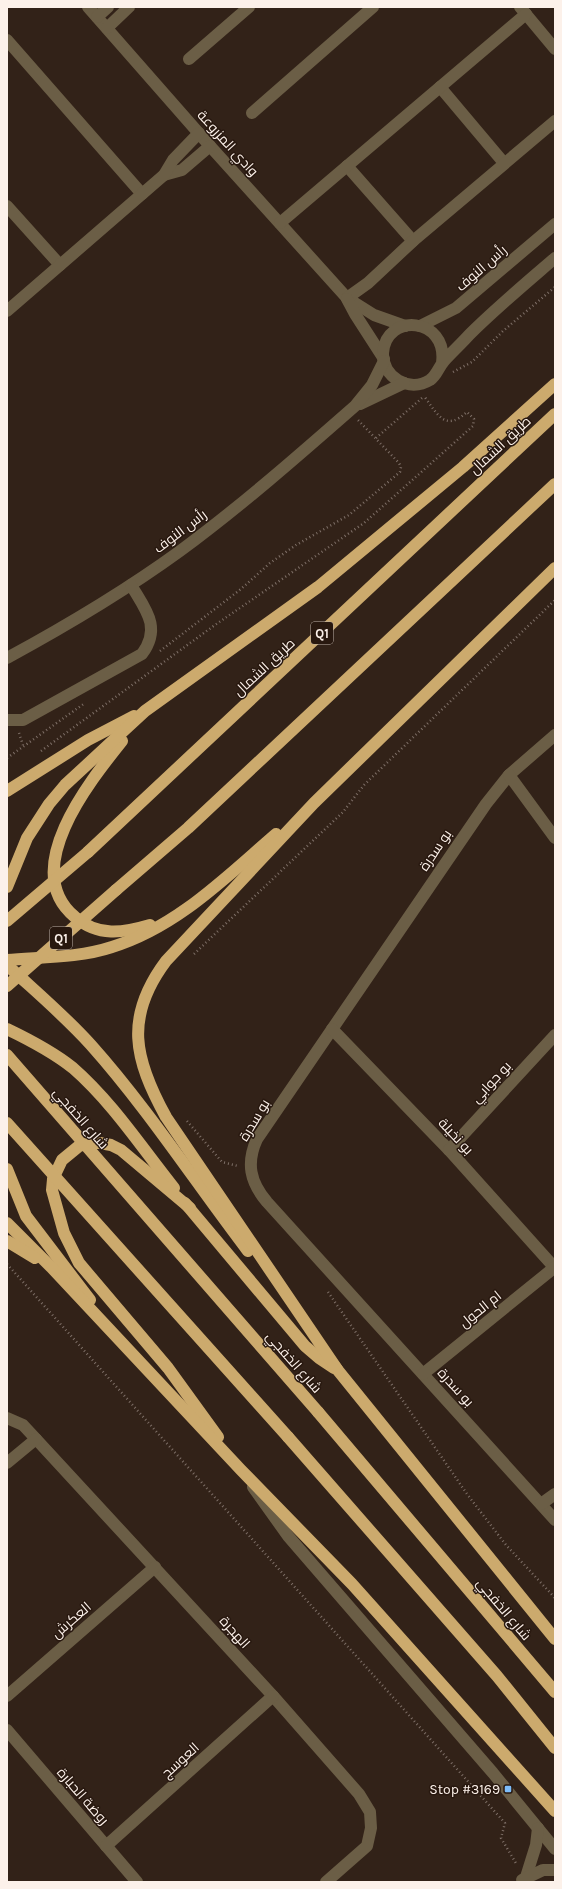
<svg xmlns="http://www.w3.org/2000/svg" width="562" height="1889" viewBox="0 0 562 1889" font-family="Karla,Cairo,sans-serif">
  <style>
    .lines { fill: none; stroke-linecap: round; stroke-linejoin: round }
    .path { stroke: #7f7068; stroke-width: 2.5; stroke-dasharray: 1 3; stroke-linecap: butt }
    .minor { stroke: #6b5e46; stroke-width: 12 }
    .highway { stroke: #ccaa6d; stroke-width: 12 }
    .highway-bridge { stroke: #ccaa6d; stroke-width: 12 }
    .poi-dot { fill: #7ebdf9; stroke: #28180f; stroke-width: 1.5 }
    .labels { text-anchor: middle; stroke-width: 3; stroke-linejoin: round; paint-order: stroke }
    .shield { fill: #28180f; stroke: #bcb0a8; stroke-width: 1 }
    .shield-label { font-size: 13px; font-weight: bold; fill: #fcf1ea }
    .street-label { font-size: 14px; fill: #fcf1ea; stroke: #28180f }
    .poi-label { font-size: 14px; fill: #fcf1ea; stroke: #28180f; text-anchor: end }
  </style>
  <rect width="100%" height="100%" fill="#322218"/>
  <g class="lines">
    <g class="path">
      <polyline points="453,372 472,362 503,331 555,287"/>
      <polyline points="376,438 422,398"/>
      <polyline points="160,651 241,589 270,563 296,545 349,515 400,472 401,467 399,463 358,420"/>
      <polyline points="19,733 23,745"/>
      <path d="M41 751 215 625 364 523 473 426 474 419 467 412C445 432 438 415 424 396"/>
      <polyline points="7,758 85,703"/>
      <polyline points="194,954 343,812 364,785 555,600"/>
      <polyline points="187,1121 222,1162 238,1166"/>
      <polyline points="7,1264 505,1823 501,1838 517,1865"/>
      <polyline points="328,1292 467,1494 506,1545 555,1598"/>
    </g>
    <g class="minor">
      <polyline points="88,7 210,146 347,298 374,315 405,326"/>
      <polyline points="520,7 555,49"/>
      <polyline points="97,17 108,7"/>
      <polyline points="107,28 129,7"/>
      <polyline points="7,40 142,194"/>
      <polyline points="189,59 249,7"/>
      <polyline points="440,87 504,163"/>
      <polyline points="252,113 373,7"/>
      <polyline points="347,166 413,241"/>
      <polyline points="164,175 182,170 210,146"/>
      <polyline points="7,206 60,265"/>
      <polyline points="280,223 526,14"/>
      <polyline points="347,298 368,283 413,241 555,121"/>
      <polyline points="347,299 355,314 384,359"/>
      <polyline points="7,311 164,175 173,160 199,133"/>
      <polyline points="420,326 456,308 555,224"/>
      <path d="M442 363C448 317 386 312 383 353 382 377 409 393 430 380 437 375 438 368 444 361 452 352 461 344 469 335 496 308 526 283 555 258"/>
      <polyline points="360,404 404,383"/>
      <path d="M7 658C66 626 125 591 180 551 241 506 298 456 355 406L372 385 384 361"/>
      <path d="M7 720H23L142 654C162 627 145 609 131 585"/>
      <path d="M555 735 509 775 486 804 257 1139C246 1163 250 1182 267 1202L555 1520"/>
      <polyline points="509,775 555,838"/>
      <polyline points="332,1029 449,1150 554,1267"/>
      <polyline points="449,1150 555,1035"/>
      <polyline points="423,1374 555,1267"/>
      <polyline points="7,1418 23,1425 36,1439 273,1696 359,1794 370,1812 371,1828 367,1846 326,1882"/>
      <polyline points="7,1463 36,1439"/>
      <polyline points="253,1487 288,1536 493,1773 555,1849"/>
      <polyline points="541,1504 555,1494"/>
      <polyline points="7,1696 155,1567"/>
      <polyline points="7,1730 137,1882"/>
      <polyline points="106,1846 273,1696"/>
      <polyline points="526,1877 536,1845 538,1828"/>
      <polyline points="522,1880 543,1870 555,1870"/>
    </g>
    <g class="highway">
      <path d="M122 741C90 781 18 870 75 917 98 937 123 933 150 925"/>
      <polyline points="7,791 88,740 134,716"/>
      <polyline points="88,852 555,414"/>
      <polyline points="7,887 27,838 49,804 65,785 145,711 318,587 463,467 555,384"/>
      <polyline points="116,890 188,828 555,484"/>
      <path d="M7 960C41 957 79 958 112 947 177 927 226 877 276 834"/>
      <path d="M7 965C35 991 65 1016 91 1045 148 1109 196 1183 248 1251"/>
      <path d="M7 1029C30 1040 53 1052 73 1068 112 1102 142 1148 174 1188"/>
      <polyline points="7,1169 26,1216 90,1300"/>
      <polyline points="185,1203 305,1346 319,1358 334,1368"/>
      <polyline points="190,1208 121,1150 111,1145 100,1143 90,1143 79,1146 62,1160 53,1179 52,1190 64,1233 79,1263 168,1368 218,1437"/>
      <polyline points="7,1223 51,1267 241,1470 352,1584 555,1811"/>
      <polyline points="7,1241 35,1258"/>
      <polyline points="332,1363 555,1639"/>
      <path d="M337 1369 166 1117C134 1059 124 1017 166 961L314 803 555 568"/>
      <polyline points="318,1412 555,1692"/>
      <polyline points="288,1437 497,1676 555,1748"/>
    </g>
    <g class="highway-bridge">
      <polyline points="7,921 88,852"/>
      <polyline points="7,986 116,890"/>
      <polyline points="7,1055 318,1412"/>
      <polyline points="7,1123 288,1437"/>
    </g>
  </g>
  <rect class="poi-dot" x="504" y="1785" width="8" height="8" rx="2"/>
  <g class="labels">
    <g class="shield">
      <rect x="311" y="622" width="22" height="22" rx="3"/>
      <rect x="50" y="927" width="22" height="22" rx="3"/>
    </g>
    <g class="shield-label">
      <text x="322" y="638">Q1</text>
      <text x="61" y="943">Q1</text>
    </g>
    <g class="street-label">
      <text transform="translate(228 143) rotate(48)" y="5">وادي المزروعة</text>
      <text transform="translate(481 268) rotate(-41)" y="5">رأس النوف</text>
      <text transform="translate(500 445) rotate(-43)" y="5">طريق الشمال</text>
      <text transform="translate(180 531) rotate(-37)" y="5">رأس النوف</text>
      <text transform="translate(264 667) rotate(-43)" y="5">طريق الشمال</text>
      <text transform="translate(435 850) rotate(-56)" y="5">بو سدرة</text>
      <text transform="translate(491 1082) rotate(-47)" y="5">بو جوابي</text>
      <text transform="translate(81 1118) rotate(49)" y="5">شارع الخفجي</text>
      <text transform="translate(254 1120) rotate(-59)" y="5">بو سدرة</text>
      <text transform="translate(456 1136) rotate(47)" y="5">بو نخيلة</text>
      <text transform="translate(480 1309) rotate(-39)" y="5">ام الحول</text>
      <text transform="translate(294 1362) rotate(49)" y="5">شارع الخفجي</text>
      <text transform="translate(456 1387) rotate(48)" y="5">بو سدرة</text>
      <text transform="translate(504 1609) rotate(50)" y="5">شارع الخفجي</text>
      <text transform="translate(71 1620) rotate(-41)" y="5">العكرش</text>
      <text transform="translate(235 1632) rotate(48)" y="5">الهجرة</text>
      <text transform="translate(180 1760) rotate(-42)" y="5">العوسج</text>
      <text transform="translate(83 1796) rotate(49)" y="5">روضة الحبارة</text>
    </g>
    <g class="poi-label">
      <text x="500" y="1794">Stop #3169</text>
    </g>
  </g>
  <rect width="562" height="1889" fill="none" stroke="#fcf1ea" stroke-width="16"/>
</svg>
